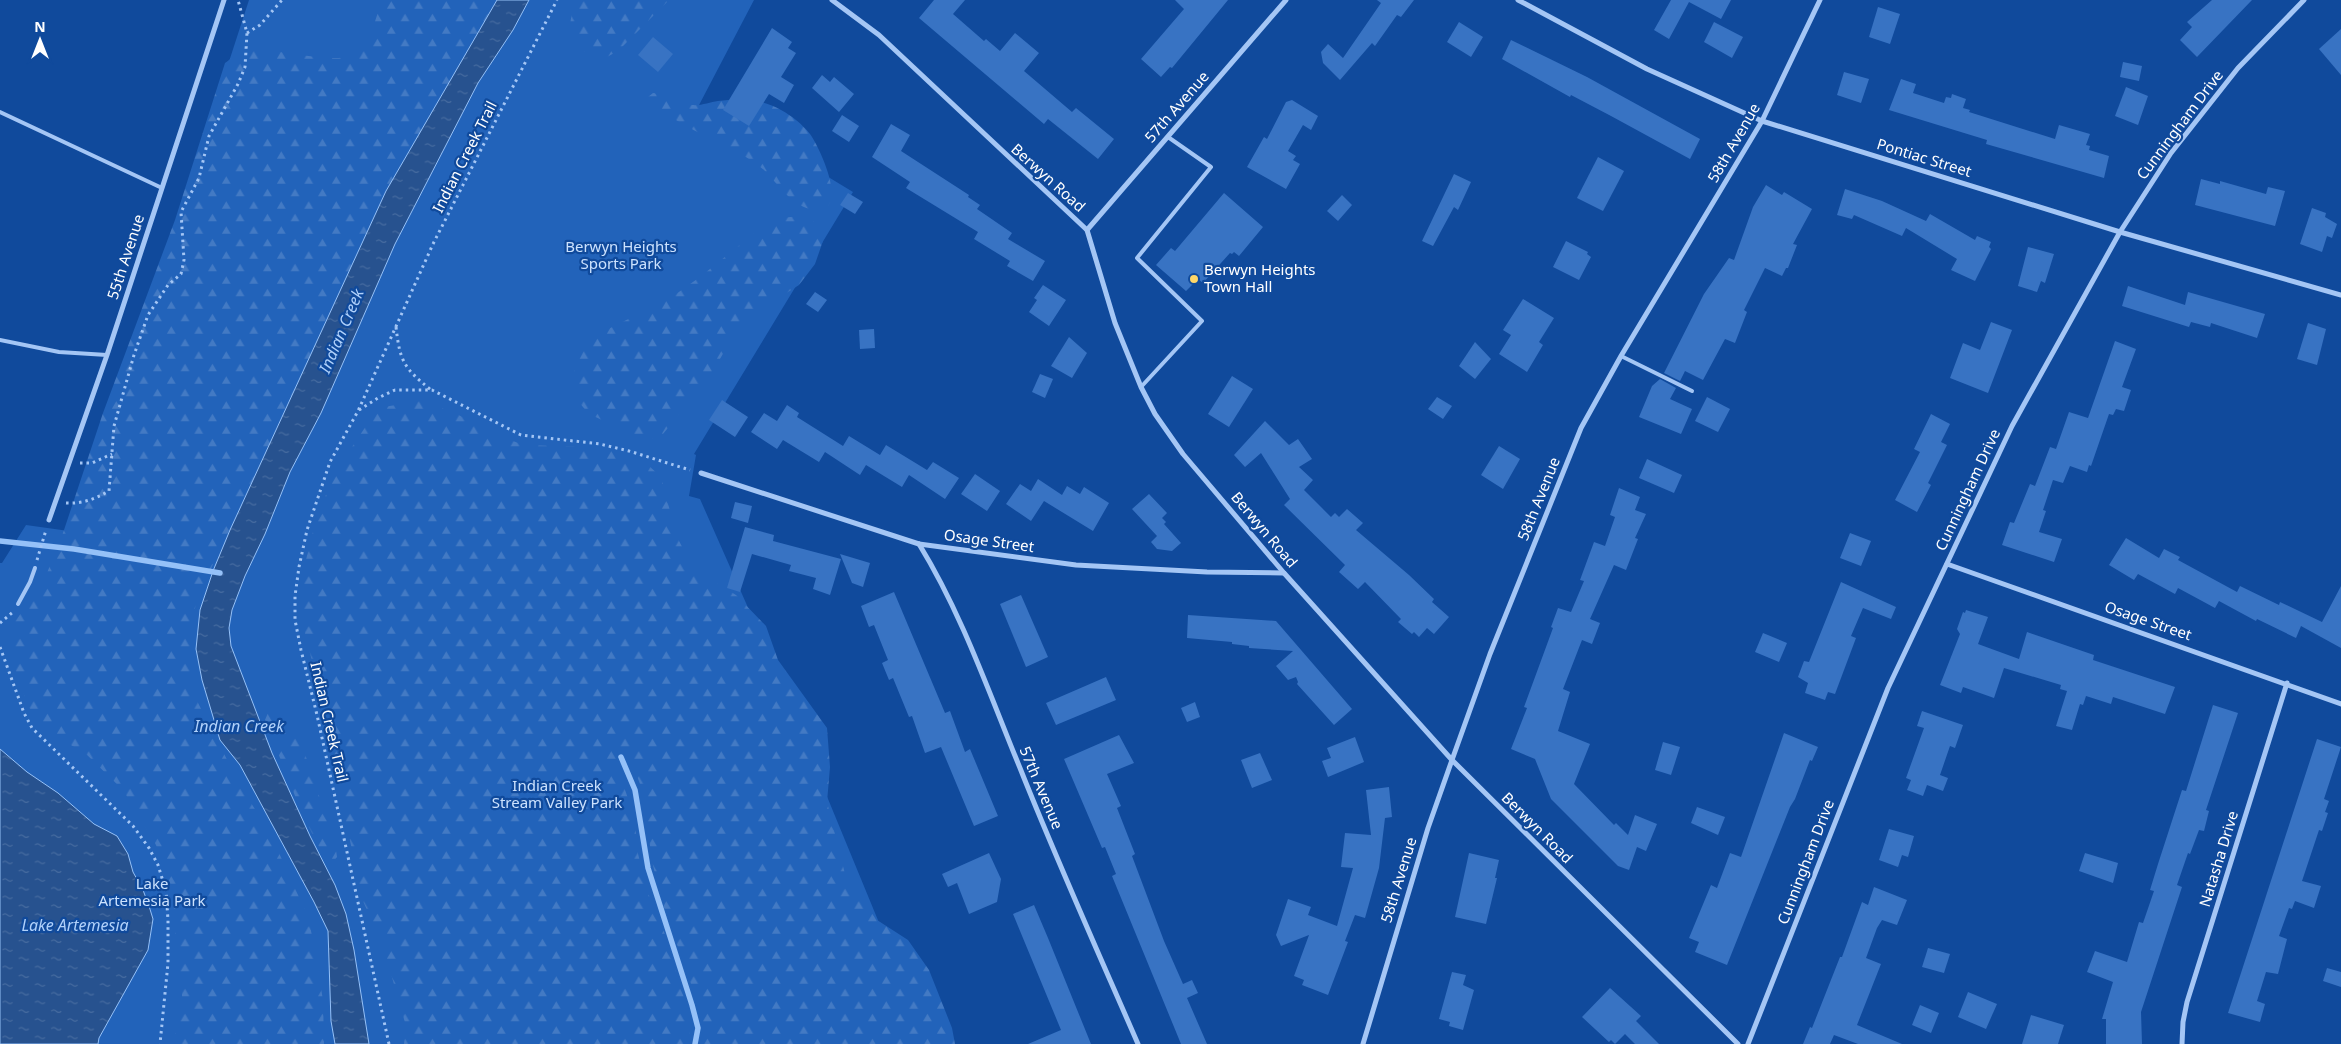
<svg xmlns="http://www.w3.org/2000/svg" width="2341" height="1044" viewBox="0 0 2341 1044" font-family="'Noto Sans',sans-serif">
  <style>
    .green { fill: #2263ba }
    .forest { fill: url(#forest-firs) }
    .water { fill: url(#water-ripples); stroke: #95c1f8 }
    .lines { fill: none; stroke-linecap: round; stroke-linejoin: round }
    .stream { stroke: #95c1f8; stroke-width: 5.5 }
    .building { fill: #3873c3 }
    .path { stroke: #a4c6f5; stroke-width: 3; stroke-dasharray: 2.5 4; stroke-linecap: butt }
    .lane { stroke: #a4c6f5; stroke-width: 4 }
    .street { stroke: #a4c6f5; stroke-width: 5 }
    .poi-dot { fill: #ffd768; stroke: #104a9c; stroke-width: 2 }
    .labels { text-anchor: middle; stroke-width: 4.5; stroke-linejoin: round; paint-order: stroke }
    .street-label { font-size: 15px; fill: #fff; stroke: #104a9c }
    .park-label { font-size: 15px; fill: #cce2fe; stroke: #104a9c }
    .poi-label { font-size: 15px; fill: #fff; stroke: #104a9c; text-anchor: start }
    .water-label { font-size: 16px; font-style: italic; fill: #b0d1fb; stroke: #104a9c }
  </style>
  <defs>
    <pattern id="forest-firs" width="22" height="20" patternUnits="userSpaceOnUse" patternTransform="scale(1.25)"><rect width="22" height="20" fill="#2263ba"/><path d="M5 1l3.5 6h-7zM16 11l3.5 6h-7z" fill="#437ac4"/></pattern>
    <pattern id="water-ripples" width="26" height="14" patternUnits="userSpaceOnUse" patternTransform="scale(1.25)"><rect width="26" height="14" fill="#27528f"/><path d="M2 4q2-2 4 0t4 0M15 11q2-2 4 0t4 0" fill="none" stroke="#476ca0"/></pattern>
  </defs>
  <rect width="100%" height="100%" fill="#104a9c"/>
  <polygon class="green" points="249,0 754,0 698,107 708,104 853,192 694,454 696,455 689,496 700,499 765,646 929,1044 0,1044 0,563 2,563 26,525 76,532"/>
  <g class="forest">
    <path d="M382 0H497L329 312 286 411 197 598 192 624 190 653 196 699 242 789 269 831 309 919 323 1000 324 1044H173L177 1027 183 1013 181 977 176 950 173 891 156 845 123 790 84 752 63 741 37 718 28 706 9 651 11 634 15 621 35 595 47 573 63 533 103 413 175 220 225 63C230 60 235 54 241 52 270 42 347 74 364 47 372 36 377 13 382 0Z"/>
    <path d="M578 0H669L618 51 605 58C597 56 585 53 579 48 565 37 570 13 578 0Z"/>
    <path d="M653 93C667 94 678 104 692 105 701 106 710 102 718 101 740 98 762 99 781 110 792 116 802 124 810 134 819 146 851 213 815 210 793 208 779 185 765 171 749 156 726 147 707 137 689 128 671 117 654 107L649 102 648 97Z"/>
    <polygon points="801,216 811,219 817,225 823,241 815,264 799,285 760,310 731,340 710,376 663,434 653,439 639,437 589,414 577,400 572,382 575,368 587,344 598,334 669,299 700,277 762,227 781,218"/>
    <polygon points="419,401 453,412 494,434 524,445 589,447 617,452 648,465 661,477 677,537 694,570 736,595 766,626 778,660 827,728 830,767 827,802 846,878 877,920 908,940 929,970 952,1028 955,1044 700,1044 701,1020 698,1004 661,899 652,861 643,792 631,760 619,754 619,773 636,821 636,846 648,893 669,944 681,990 690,1012 689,1044 404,1044 406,1026 383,946 363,901 340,794 331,734 305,634 301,599 303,572 317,515 338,468 370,420 384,407"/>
    <polygon points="269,710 283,715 306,757 335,843 337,857 333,862 325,859 301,811 265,720"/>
  </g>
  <g class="water">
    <polygon points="497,0 529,0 513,30 478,83 395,244 346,356 321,413 290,472 265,534 245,576 232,610 229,628 231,646 272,753 310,836 335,885 346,914 354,950 369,1044 335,1044 331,1021 328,931 314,902 240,765 220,740 202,680 196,649 200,610 213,571 230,530 386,191"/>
    <polygon points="0,749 27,772 58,793 94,824 117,836 128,854 133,872 143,890 149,906 153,919 148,950 99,1038 98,1044 0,1044"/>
  </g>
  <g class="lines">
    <g class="stream">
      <polyline points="0,541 74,549 220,573"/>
      <polyline points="621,757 635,790 648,868 692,1005 698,1028 695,1044"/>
    </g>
  </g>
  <g class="building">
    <polygon points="934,0 965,0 953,14 984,41 986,39 1000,51 1015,33 1039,53 1024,71 1072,112 1076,108 1114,139 1098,159 1048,119 1044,124 919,18"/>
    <polygon points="1175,0 1228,0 1172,68 1170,67 1161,77 1141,59 1184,9"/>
    <polygon points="1377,0 1414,0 1401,17 1397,15 1375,46 1372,43 1340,80 1323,63 1321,52 1328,44 1343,58 1381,3"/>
    <polygon points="1671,0 1731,0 1721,19 1689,2 1669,39 1654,30"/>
    <polygon points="2212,0 2252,0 2197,57 2180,40 2192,27 2187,22"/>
    <polygon points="1878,7 1900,14 1890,44 1869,37"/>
    <polygon points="1459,22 1483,37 1471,57 1447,42"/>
    <polygon points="1714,22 1743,37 1732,58 1704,42"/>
    <polygon points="772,28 792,42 788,48 796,53 781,77 794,85 784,103 769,94 749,126 723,110"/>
    <polygon points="2341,29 2341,75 2319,49"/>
    <polygon points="653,37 673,54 658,72 638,55"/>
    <polygon points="1511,40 1587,77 1700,139 1690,159 1611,116 1571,95 1570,97 1502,59"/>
    <polygon points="2123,62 2142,66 2139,81 2120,77"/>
    <polygon points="1844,72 1869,79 1861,103 1837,95"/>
    <polygon points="822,75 830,82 834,77 854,94 839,112 812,88"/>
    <polygon points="1901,79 1916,84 1913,93 1944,103 1946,97 1951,98 1952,94 1966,99 1963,108 1970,110 1969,112 2055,139 2059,125 2090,134 2086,145 2090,146 2089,150 2109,156 2104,178 1986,144 1987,140 1889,110"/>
    <polygon points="2126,87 2148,96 2138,125 2115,116"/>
    <polygon points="1292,100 1318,116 1311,130 1303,125 1288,151 1296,156 1293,160 1300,164 1286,189 1247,167 1264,137 1267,139 1286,102"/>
    <polygon points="842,115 859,126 849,142 832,131"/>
    <polygon points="891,124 910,135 901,151 969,195 968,197 980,205 977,209 1012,233 1008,239 1045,261 1033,281 1007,266 1010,261 974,239 978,232 906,188 910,182 872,157"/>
    <polygon points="1598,157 1624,171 1603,211 1577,198"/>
    <polygon points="1454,174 1471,182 1458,210 1454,207 1433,246 1422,241"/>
    <polygon points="2201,179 2220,184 2220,181 2266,194 2268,187 2285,191 2275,226 2195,205"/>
    <polygon points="1766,185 1782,195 1784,192 1812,209 1793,244 1797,245 1788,268 1786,268 1782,276 1765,268 1744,310 1747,312 1735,343 1725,339 1703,380 1685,371 1680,381 1664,373 1704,294 1729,258 1734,260 1753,207"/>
    <polygon points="1845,189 1882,201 1926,221 1930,214 1975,240 1977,236 1991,242 1989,247 1991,249 1975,281 1951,270 1957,259 1906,228 1902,236 1854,215 1852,219 1837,215"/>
    <polygon points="848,193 863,202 855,214 840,205"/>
    <polygon points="1224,193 1263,227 1239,256 1234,252 1232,254 1230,253 1203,283 1198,279 1186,291 1156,265 1171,248 1175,251"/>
    <polygon points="1342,195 1352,205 1338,221 1327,211"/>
    <polygon points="2312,208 2326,213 2325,217 2337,224 2332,238 2327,236 2322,252 2300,244"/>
    <polygon points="1566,241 1588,252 1587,254 1591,257 1579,280 1553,267"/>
    <polygon points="2028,247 2054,254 2045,283 2041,281 2037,292 2018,286"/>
    <polygon points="1043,285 1066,300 1049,326 1029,312 1037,300 1034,298"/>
    <polygon points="2128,286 2185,305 2188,292 2265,314 2257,338 2211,323 2210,327 2191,322 2189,327 2122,306"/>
    <polygon points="815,292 827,300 818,312 806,304"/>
    <polygon points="1523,299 1554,318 1539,342 1543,345 1527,372 1499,354 1511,335 1503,330"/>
    <polygon points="1991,322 2012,330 1988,393 1950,378 1963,343 1980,350"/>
    <polygon points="2308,323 2326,329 2317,365 2297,359"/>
    <polygon points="874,329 875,348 860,349 859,330"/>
    <polygon points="1069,337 1087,353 1072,378 1051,366"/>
    <polygon points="2115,341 2136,349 2122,387 2131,390 2124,411 2116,409 2113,415 2109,414 2091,466 2089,465 2087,472 2070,466 2063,483 2053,480 2043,510 2046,511 2039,532 2062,539 2054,562 2002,545 2010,522 2014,523 2030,484 2035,486 2050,447 2056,449 2069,412 2088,418"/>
    <polygon points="1475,342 1491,359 1475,379 1459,366"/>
    <polygon points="1040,374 1053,379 1045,398 1032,392"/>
    <polygon points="1232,376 1253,389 1229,427 1208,414"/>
    <polygon points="1660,379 1676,388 1670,399 1692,409 1681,434 1639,417 1652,386"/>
    <polygon points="1437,397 1452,406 1443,419 1428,409"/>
    <polygon points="1707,397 1730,409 1718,432 1695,421"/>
    <polygon points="722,400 748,417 735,437 709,420"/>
    <polygon points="787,405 799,413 797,417 843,446 849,436 880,455 886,445 927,470 933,462 959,478 945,499 909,475 902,487 866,465 860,475 825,452 819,462 783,440 777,449 751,432 764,413 777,421"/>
    <polygon points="1931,414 1950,424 1941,442 1947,445 1928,483 1931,485 1917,512 1895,500 1920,452 1914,449"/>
    <polygon points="1265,421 1289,445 1298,439 1312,459 1299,467 1313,480 1304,490 1331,517 1335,513 1339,517 1347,509 1363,523 1356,530 1409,575 1434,599 1432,602 1449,617 1434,634 1427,628 1419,637 1414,632 1412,634 1398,622 1401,619 1365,582 1358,589 1339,572 1345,565 1284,505 1290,499 1261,453 1245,467 1234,455"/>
    <polygon points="1499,446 1520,459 1503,489 1481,475"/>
    <polygon points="1647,459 1682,475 1674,493 1639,478"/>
    <polygon points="975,474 1000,491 987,511 961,494"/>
    <polygon points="1038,479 1062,495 1067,486 1080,494 1084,487 1109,503 1093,531 1044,501 1031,521 1006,504 1020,484 1031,491"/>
    <polygon points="1619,488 1640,497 1635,510 1646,514 1635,538 1638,539 1626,570 1614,565 1590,619 1600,623 1592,644 1582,640 1563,689 1570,692 1558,731 1590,744 1574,784 1614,825 1616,823 1628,835 1635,815 1657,824 1646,851 1637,847 1629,870 1618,866 1551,799 1535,759 1511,749 1527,708 1524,707 1553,628 1551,627 1558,608 1571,612 1584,581 1580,580 1594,542 1605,546 1615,517 1610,515"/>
    <polygon points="1149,494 1167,513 1162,518 1166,522 1164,524 1181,543 1172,551 1157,549 1151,542 1157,536 1132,509"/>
    <polygon points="735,502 752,506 748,523 731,518"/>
    <polygon points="745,527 774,535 773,541 841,559 830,595 813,589 816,578 789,571 791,565 752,554 740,592 727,588"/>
    <polygon points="1850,533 1871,541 1861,566 1840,558"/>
    <polygon points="2126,538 2159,558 2164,549 2180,557 2178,560 2237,592 2240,586 2279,605 2280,602 2322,622 2341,586 2341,648 2301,626 2296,638 2257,619 2256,621 2219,601 2215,608 2178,588 2175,594 2138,574 2134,580 2109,565"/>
    <polygon points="840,554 870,563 863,587 852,583"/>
    <polygon points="1841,582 1896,607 1891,619 1863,608 1851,636 1856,638 1835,694 1828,692 1825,700 1805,693 1808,683 1798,677 1804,661 1809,662"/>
    <polygon points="894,592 945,713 950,711 965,752 970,749 998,816 974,826 941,747 925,753 912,716 909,717 893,678 889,680 882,663 888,660 874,625 869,627 861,606"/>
    <polygon points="1021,595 1048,657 1026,667 1000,604"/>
    <polygon points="1966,610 1988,617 1978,644 2019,659 2027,632 2094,655 2093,660 2175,687 2165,714 2113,697 2111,704 2086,696 2083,705 2080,704 2072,730 2056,726 2067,691 2060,689 2061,685 2004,668 1994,698 1963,687 1961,693 1940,685 1960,634 1957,629 1963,612 1965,613"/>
    <polygon points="1188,615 1276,621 1352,709 1334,725 1297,684 1298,682 1296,677 1288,680 1276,666 1293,651 1249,648 1249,646 1232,644 1232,642 1187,638"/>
    <polygon points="1763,633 1787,643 1779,662 1755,652"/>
    <polygon points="1106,677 1116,700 1056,725 1046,703"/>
    <polygon points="1195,702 1200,717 1187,722 1181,708"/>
    <polygon points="2213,705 2238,713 2206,810 2209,811 2204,831 2199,830 2190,854 2188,853 2177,885 2182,887 2141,1012 2142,1044 2106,1044 2106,1019 2102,1019 2113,982 2087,972 2095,951 2127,962 2139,922 2143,923 2154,891 2150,890 2158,864 2182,790 2186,791"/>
    <polygon points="1922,711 1963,725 1955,748 1950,746 1940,775 1948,778 1943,791 1927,785 1923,796 1907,790 1911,780 1906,778 1924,728 1917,726"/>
    <polygon points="1784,733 1818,747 1812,761 1810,760 1795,799 1790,807 1727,965 1695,952 1699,942 1689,938 1711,885 1717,888 1730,853 1741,857"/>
    <polygon points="1119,735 1134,763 1107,774 1121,806 1117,808 1135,854 1132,856 1164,941 1183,984 1192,980 1198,993 1187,998 1207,1044 1181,1044 1112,876 1116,874 1105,847 1102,848 1064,759"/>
    <polygon points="1355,737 1364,762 1328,777 1322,761 1331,758 1327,748"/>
    <polygon points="2317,739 2341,747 2324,799 2329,801 2325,812 2328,813 2322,831 2319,830 2302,881 2321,886 2314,908 2295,901 2292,909 2289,908 2279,936 2287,939 2278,974 2266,972 2257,1001 2265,1004 2260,1022 2228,1013"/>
    <polygon points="1663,742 1680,747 1671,775 1655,770"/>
    <polygon points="1260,753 1272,780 1252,788 1241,760"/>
    <polygon points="1389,787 1392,817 1385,818 1379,868 1365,918 1355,915 1345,941 1348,942 1328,995 1302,985 1304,980 1294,976 1309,935 1281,946 1276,935 1288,899 1311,907 1308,915 1337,926 1353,868 1341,867 1345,833 1371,835 1366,790"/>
    <polygon points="1697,807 1725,817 1718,835 1691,823"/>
    <polygon points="1889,829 1914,836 1908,857 1902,855 1898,867 1879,860"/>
    <polygon points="989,853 1001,879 997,902 969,914 957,883 948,887 942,874"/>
    <polygon points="1469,853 1499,860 1495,878 1497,878 1486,924 1455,917"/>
    <polygon points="2085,853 2118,863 2113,883 2079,871"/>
    <polygon points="1874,887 1907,900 1897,925 1882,920 1877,928 1866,958 1881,964 1857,1025 1902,1044 1858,1044 1834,1035 1830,1044 1803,1044 1810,1027 1812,1028 1840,957 1842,957 1862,902 1868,905"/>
    <polygon points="1034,905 1048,938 1091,1044 1028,1044 1061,1030 1013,914"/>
    <polygon points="1928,948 1950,954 1944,973 1922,967"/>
    <polygon points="2327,968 2341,972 2341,987 2323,981"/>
    <polygon points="1452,972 1466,975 1463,985 1474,990 1463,1030 1449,1026 1450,1022 1439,1019"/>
    <polygon points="1610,988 1641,1016 1636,1021 1659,1044 1635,1044 1625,1034 1615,1044 1611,1040 1609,1042 1582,1017"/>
    <polygon points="1968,992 1997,1004 1986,1029 1958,1017"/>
    <polygon points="1920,1005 1939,1013 1931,1033 1912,1025"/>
    <polygon points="2031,1015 2064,1025 2058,1044 2022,1044"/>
  </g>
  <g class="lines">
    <g class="path">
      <polyline points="247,33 260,25 282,0"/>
      <path d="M396 327C400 362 404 368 431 390"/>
      <polyline points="359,410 378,398 395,390 432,390 521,435 600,444 629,451 690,470"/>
      <polyline points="80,463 92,463 112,454"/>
      <path d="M66 503C82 504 95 499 109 491L114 426 134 355 148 315 168 285 181 274 184 260 181 212 199 178 209 136 238 84 245 67 247 33 238 0"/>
      <polyline points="37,560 46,530"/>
      <polyline points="0,623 13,612"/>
      <polyline points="0,647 24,713 32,728 133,826 149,848 158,865 166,891 168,920 168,963 160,1044"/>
      <polyline points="389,1044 317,715 301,650 295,620 295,596 299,567 307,530 330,462 358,411 433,244 557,0"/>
    </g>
    <g class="lane">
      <polyline points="0,112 162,188"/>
      <polyline points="0,340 59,352 107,355"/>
      <polyline points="1621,356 1692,391"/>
      <polyline points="1141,387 1202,321 1137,258 1211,167 1168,137"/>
      <polyline points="18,604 30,582 35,568"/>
    </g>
    <g class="street">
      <polyline points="832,0 879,35 1087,230 1115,323 1141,387 1155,414 1183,454 1284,573 1452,760 1738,1044"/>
      <polyline points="1518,0 1647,69 1762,121 2120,232 2341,295"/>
      <polyline points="1087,230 1286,0"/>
      <polyline points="701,473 919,544 1076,565 1207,572 1284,573"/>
      <polyline points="49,520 107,355 224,0"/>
      <path d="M919 544C962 614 989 693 1020 768 1057 861 1098 952 1138 1044"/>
      <polyline points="1947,564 2341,704"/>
      <polyline points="1363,1044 1428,828 1452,760 1490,654 1581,428 1621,356 1762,121 1820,0"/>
      <polyline points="1748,1044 1888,688 2012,426 2120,232 2171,153 2238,68 2304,0"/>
      <polyline points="2182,1044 2183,1022 2187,1002 2287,683"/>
    </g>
  </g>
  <circle class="poi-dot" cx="1194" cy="279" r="5"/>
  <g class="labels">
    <g class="street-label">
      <text transform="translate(1177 107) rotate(-49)" y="5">57th Avenue</text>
      <text transform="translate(2180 125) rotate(-53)" y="5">Cunningham Drive</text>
      <text transform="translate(1734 143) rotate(-60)" y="5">58th Avenue</text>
      <text transform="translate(465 157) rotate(-63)" y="5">Indian Creek Trail</text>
      <text transform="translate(1924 158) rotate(17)" y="5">Pontiac Street</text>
      <text transform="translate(1048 178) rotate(42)" y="5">Berwyn Road</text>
      <text transform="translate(126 257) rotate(-72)" y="5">55th Avenue</text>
      <text transform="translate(1968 490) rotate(-65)" y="5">Cunningham Drive</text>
      <text transform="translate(1539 499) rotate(-68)" y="5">58th Avenue</text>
      <text transform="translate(1264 530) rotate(50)" y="5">Berwyn Road</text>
      <text transform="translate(989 541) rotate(8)" y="5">Osage Street</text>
      <text transform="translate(2148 621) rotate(19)" y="5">Osage Street</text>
      <text transform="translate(329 722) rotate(77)" y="5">Indian Creek Trail</text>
      <text transform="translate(1041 788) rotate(67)" y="5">57th Avenue</text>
      <text transform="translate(1537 828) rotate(45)" y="5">Berwyn Road</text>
      <text transform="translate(2219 859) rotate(-73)" y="5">Natasha Drive</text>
      <text transform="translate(1806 862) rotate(-69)" y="5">Cunningham Drive</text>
      <text transform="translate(1399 880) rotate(-73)" y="5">58th Avenue</text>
    </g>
    <g class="park-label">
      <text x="621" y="252">Berwyn Heights<tspan x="621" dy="17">Sports Park</tspan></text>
      <text x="557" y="791">Indian Creek<tspan x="557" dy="17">Stream Valley Park</tspan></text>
      <text x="152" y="889">Lake<tspan x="152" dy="17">Artemesia Park</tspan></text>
    </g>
    <g class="poi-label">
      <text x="1204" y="275">Berwyn Heights<tspan x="1204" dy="17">Town Hall</tspan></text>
    </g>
    <g class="water-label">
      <text transform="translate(341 331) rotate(-67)" y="6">Indian Creek</text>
      <text x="239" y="732">Indian Creek</text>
      <text x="75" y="931">Lake Artemesia</text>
    </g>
  </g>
  <g transform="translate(40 40)" stroke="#104a9c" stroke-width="4" paint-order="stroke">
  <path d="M0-4L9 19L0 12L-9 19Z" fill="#ffffff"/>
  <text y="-8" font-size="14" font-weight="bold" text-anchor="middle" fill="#ffffff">N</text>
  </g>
</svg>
